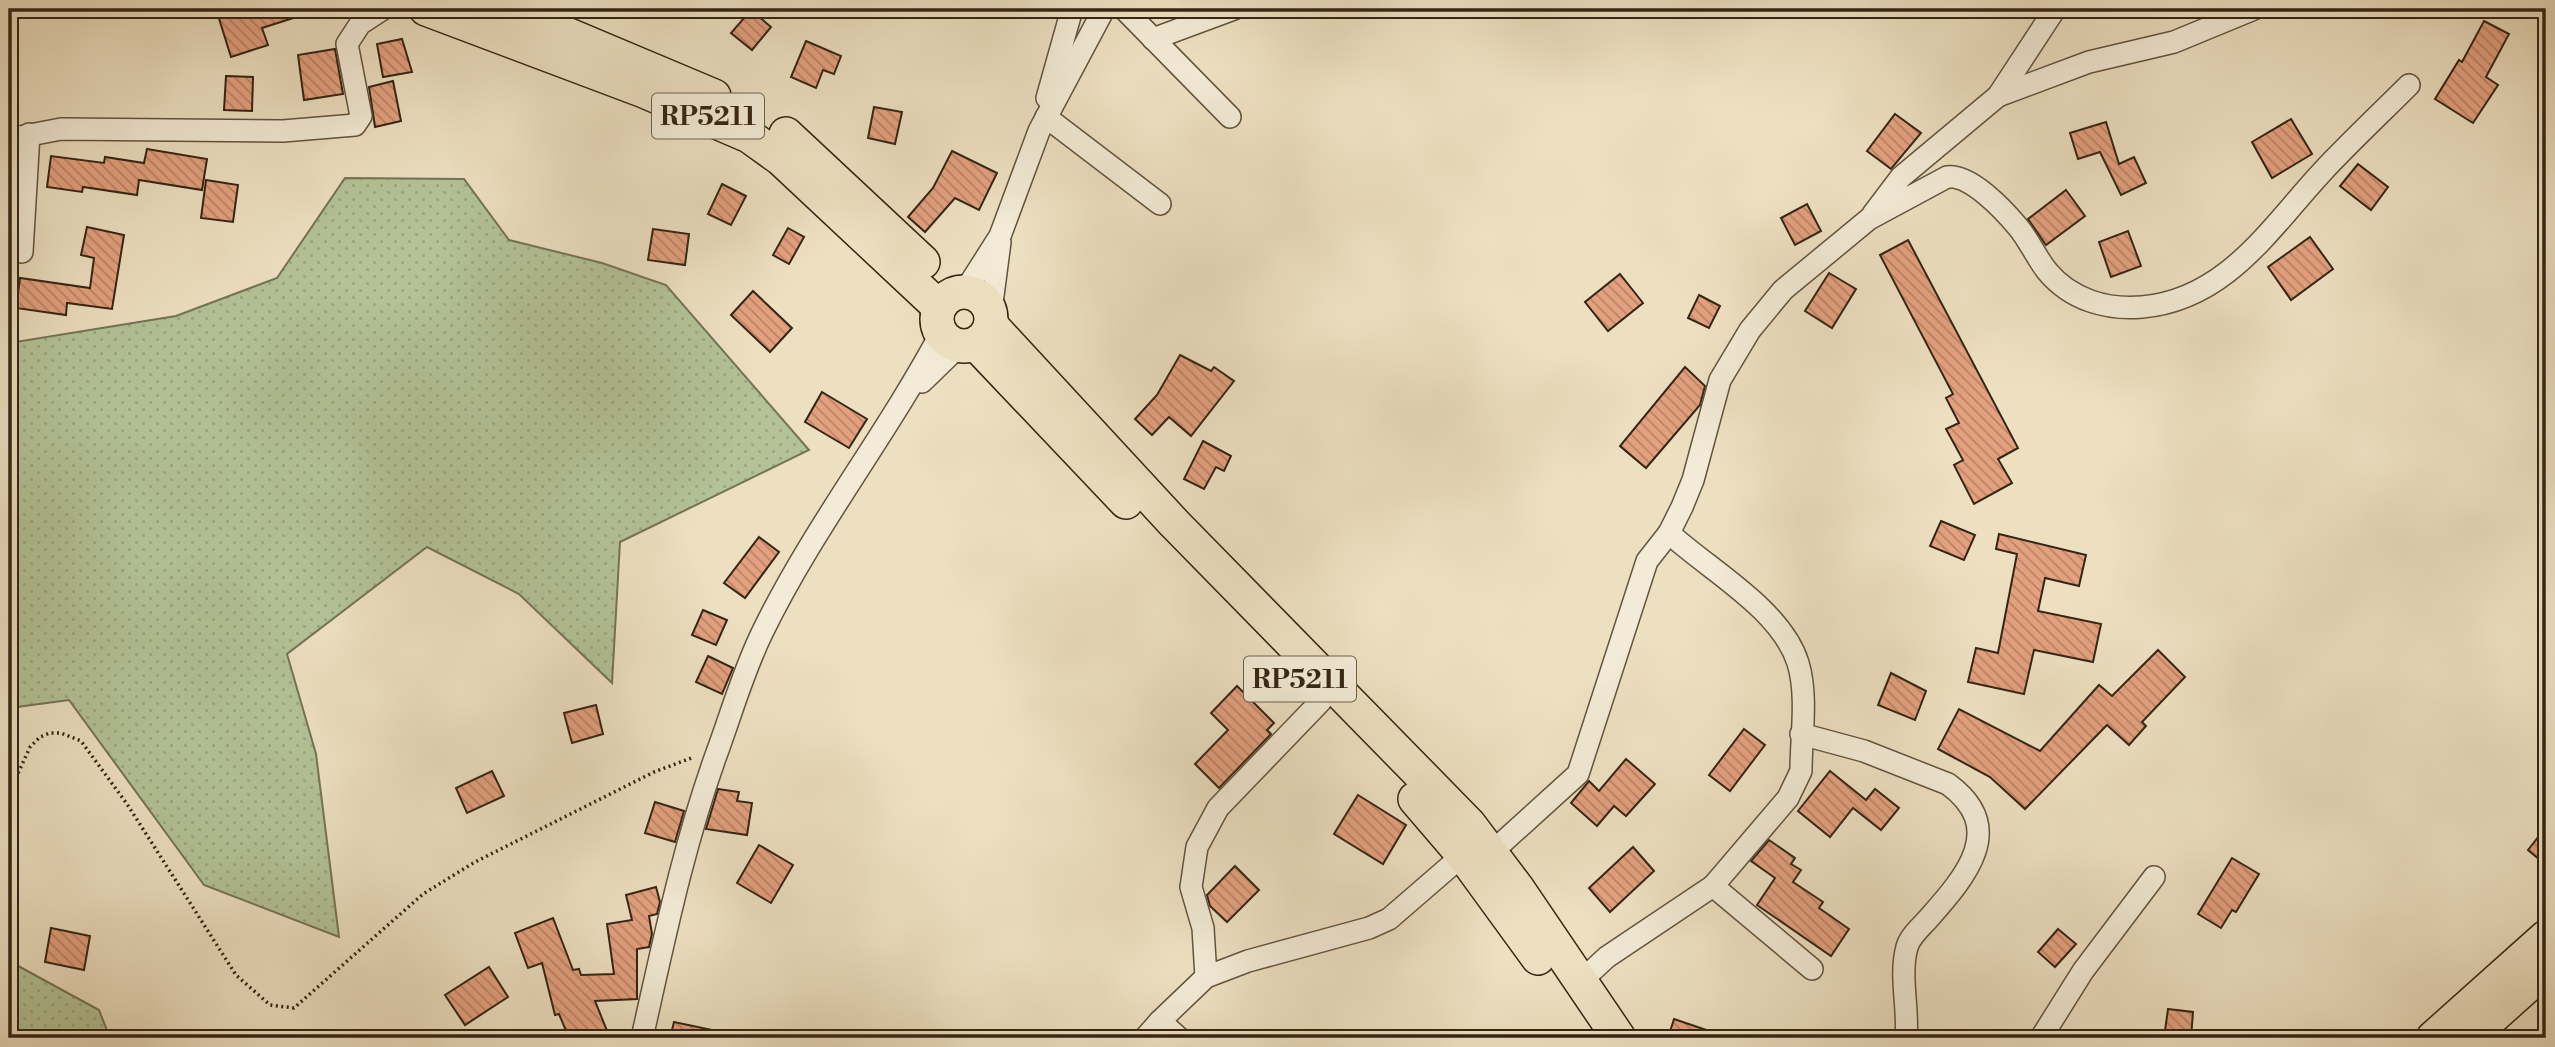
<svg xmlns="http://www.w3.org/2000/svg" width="2555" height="1047" viewBox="0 0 2555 1047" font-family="'Libre Bodoni',serif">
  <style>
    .grass { fill: url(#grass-dots); stroke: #747456; stroke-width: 2 }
    .building { fill: url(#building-back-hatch); stroke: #342514; stroke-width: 2 }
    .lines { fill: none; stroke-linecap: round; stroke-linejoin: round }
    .street-casing { stroke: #62543f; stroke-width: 24 }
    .primary-casing { stroke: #342514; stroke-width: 36 }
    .path { stroke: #342514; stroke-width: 3.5; stroke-dasharray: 2 3.5; stroke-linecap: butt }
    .street { stroke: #f3ebd7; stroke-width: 21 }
    .primary { stroke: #ede0c1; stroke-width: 33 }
    .labels { text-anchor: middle; stroke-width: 7; stroke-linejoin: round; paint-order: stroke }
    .shield { fill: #f3ebd7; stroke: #6d604e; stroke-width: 2 }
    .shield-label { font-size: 26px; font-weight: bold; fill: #342514 }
  </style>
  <defs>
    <pattern id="grass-dots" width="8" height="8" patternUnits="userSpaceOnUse" patternTransform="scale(1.75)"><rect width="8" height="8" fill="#b3c397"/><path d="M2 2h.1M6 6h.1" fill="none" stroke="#9ba781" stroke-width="1.8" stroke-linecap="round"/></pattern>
    <pattern id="building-back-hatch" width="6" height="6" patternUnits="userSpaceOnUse" patternTransform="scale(1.75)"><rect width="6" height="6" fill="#e4a17f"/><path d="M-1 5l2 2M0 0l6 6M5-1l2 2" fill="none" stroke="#ba8367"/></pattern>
  </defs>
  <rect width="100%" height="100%" fill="#ede0c1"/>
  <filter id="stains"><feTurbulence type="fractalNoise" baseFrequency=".00286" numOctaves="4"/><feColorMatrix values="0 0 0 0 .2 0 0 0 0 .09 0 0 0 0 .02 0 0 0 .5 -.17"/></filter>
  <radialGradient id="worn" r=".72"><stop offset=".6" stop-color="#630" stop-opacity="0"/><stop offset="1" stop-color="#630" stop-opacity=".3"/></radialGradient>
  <g class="grass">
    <polygon points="345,178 464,179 509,240 602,263 666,285 809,450 620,542 612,683 519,594 427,547 287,654 316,754 339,937 204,885 69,700 9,708 9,343 176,316 277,278"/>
    <polygon points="9,961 99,1010 110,1038 9,1038"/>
  </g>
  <g class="building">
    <polygon points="225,9 311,9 312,12 262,28 268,45 231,57 217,12"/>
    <polygon points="751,10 771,27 752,50 731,33"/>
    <polygon points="2484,21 2509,34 2486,77 2498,85 2473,123 2435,99 2459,60 2462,62"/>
    <polygon points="402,39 412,72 383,77 377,44"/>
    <polygon points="806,41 841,56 834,74 823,70 816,88 791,77"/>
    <polygon points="335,49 343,94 304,100 298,55"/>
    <polygon points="226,76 253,77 252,111 224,110"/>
    <polygon points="393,81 401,121 375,127 369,87"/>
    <polygon points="874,107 902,112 895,144 868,138"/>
    <polygon points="1895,114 1921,133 1891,169 1867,151"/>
    <polygon points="2291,119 2312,154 2272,178 2252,142"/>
    <polygon points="2106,122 2119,164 2134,157 2146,183 2121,195 2100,152 2078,159 2070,133"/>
    <polygon points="147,149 207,159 202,190 139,180 137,195 83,187 82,192 47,187 51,156 104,163 105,157 144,163"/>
    <polygon points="952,151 997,173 979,210 955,198 925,232 908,217 933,188"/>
    <polygon points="2358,164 2388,187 2371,210 2340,186"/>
    <polygon points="206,180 238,185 233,222 201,218"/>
    <polygon points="722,184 746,196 731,225 708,214"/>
    <polygon points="2066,190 2085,216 2046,245 2028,219"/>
    <polygon points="1807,204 1821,231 1795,245 1781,218"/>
    <polygon points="87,227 124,235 112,309 67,303 66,315 16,308 20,278 90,288 94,258 81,255"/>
    <polygon points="788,228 804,237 789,264 773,255"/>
    <polygon points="653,229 689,234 685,265 648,260"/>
    <polygon points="2128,231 2141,266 2111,277 2099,242"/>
    <polygon points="2310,237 2333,269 2291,300 2268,267"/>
    <polygon points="1908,240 2018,448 1998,459 2012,483 1974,504 1954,465 1963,460 1946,429 1959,423 1946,398 1953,394 1880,255"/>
    <polygon points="1829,273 1856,289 1832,328 1805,311"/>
    <polygon points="1620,274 1643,303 1608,331 1585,302"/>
    <polygon points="753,291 792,328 770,352 731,315"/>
    <polygon points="1699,295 1720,306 1709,328 1688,318"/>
    <polygon points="1180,355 1211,371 1214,367 1234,381 1191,436 1169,417 1152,435 1135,419 1157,395"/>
    <polygon points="1685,367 1705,386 1700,405 1646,468 1620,446"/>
    <polygon points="822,392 867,419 849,448 805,422"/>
    <polygon points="1203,441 1231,456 1224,471 1216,467 1204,489 1184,479"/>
    <polygon points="1941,521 1975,535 1964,560 1930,546"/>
    <polygon points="1999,534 2086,555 2079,586 2045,578 2038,611 2101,624 2093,662 2034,650 2024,694 1968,682 1976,648 1998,653 2017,554 1996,549"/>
    <polygon points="759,537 779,552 745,598 724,583"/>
    <polygon points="703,610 727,620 716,645 692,635"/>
    <polygon points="2158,650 2185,677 2142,722 2146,726 2129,745 2107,725 2025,809 1990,777 1938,749 1959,709 2040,751 2099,685 2112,696"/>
    <polygon points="708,656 733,668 722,694 696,682"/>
    <polygon points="1891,673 1926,691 1915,720 1878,705"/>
    <polygon points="1237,686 1274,723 1267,730 1271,734 1219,788 1195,764 1228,730 1211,713"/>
    <polygon points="596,705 603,734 572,743 564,713"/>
    <polygon points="1744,729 1765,745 1730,791 1709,775"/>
    <polygon points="1626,759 1655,784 1626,816 1614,806 1597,826 1571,803 1589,781 1599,791"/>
    <polygon points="492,771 504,796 467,813 456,788"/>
    <polygon points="1830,771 1866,800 1875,789 1899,808 1881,830 1853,808 1830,837 1798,811"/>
    <polygon points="718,789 739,792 737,801 752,803 747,835 706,829"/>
    <polygon points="1358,795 1406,825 1383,864 1334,834"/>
    <polygon points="655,802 684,811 675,842 645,833"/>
    <polygon points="2546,827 2546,865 2528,850"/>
    <polygon points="1769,840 1795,858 1791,864 1801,870 1793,882 1823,902 1819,908 1849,929 1831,956 1757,905 1775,878 1751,861"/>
    <polygon points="759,845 793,865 771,903 737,883"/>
    <polygon points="1633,847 1654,871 1610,912 1589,888"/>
    <polygon points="2232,858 2259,874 2236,912 2232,910 2221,928 2198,914"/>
    <polygon points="1235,866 1259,890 1227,922 1210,906 1207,895"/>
    <polygon points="656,887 660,902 657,914 649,916 652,934 649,947 637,949 637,999 595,1001 610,1038 569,1038 559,1014 555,1015 542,963 528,968 515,933 553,918 573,970 579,969 581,975 614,974 607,924 632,920 626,895"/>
    <polygon points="51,928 90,936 84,970 45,962"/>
    <polygon points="2058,929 2076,944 2055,967 2038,952"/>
    <polygon points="489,967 508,997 465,1025 445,995"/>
    <polygon points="2168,1009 2193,1012 2191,1038 2164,1038"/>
    <polygon points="1674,1019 1724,1036 1724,1038 1668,1038"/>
    <polygon points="674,1022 717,1031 717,1038 670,1038"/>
  </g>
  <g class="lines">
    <defs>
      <g id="street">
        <polyline points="1124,9 1230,117"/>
        <polyline points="1153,39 1234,9"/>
        <polyline points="1998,96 2089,62 2174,42 2254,9"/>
        <polyline points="1047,98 1072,9"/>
        <polyline points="1046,117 1160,204"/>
        <polyline points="9,139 61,129 283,131 355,125 361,116 347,44 360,24 383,9"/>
        <polyline points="1873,214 1901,177 1998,96 2055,9"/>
        <polyline points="22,252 29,134"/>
        <polyline points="965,291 1000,236 1039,131 1104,9"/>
        <polyline points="991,311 1000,242"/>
        <polyline points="922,382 959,346"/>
        <path d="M1669 533C1709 570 1781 609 1798 663 1808 696 1801 736 1801 771L1788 798 1713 886"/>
        <path d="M1801 734 1864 751 1948 784C2008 828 1966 876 1929 918 1921 927 1910 936 1907 947 1899 976 1909 1009 1906 1038"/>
        <path d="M1492 852 1578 774 1647 561 1669 533 1682 507 1693 480 1720 380 1750 330 1783 290 1869 219 1947 177C1970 174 2003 209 2018 227 2029 240 2036 257 2047 271 2071 300 2107 310 2142 307 2226 300 2270 228 2323 171 2350 142 2380 114 2409 85"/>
        <polyline points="1206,977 1203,928 1191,887 1197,847 1218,808 1321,701"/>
        <polyline points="1581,981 1607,957 1713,886 1812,969"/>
        <path d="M642 1038C664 940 684 842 719 747 733 708 744 670 762 633 813 528 886 436 941 333"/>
        <polyline points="1145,1038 1160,1021"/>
        <polyline points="1179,1038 1160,1021 1206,977 1248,961 1369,928 1389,919 1463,855"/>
        <polyline points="2041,1038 2083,971 2154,877"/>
      </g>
      <g id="primary">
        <polyline points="426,9 644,91 749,136 781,159 939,307"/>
        <polyline points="507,9 714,96"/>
        <polyline points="786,134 923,262"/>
        <circle cx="964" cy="319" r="27"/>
        <polyline points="991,325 1174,523 1469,824 1518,889 1619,1038"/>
        <polyline points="976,344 1126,502"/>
        <polyline points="1415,799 1463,855 1538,958"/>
        <polyline points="2433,1038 2546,937"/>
        <polyline points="2469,1038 2546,969"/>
      </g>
    </defs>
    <use href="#street" class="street-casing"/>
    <use href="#primary" class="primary-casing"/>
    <polyline class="path" points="9,793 30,747 40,737 50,733 61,733 81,741 127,804 236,975 270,1005 294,1008 423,894 475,862 654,772 694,757"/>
    <use href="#street" class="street"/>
    <use href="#primary" class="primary"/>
  </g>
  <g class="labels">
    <g class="shield">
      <rect x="652" y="93.5" width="112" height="45" rx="5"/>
      <rect x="1244" y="656.5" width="112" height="45" rx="5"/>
    </g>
    <g class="shield-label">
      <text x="708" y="125">RP5211</text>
      <text x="1300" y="688">RP5211</text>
    </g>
  </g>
  <rect width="2555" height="1047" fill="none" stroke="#ede0c1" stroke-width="35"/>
  <rect x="10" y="10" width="2534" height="1026" fill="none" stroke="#342514" stroke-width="3.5"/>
  <rect x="18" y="18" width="2520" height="1012" fill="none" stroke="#342514" stroke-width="2"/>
  <rect width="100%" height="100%" filter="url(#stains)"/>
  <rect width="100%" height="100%" fill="url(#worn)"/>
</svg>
